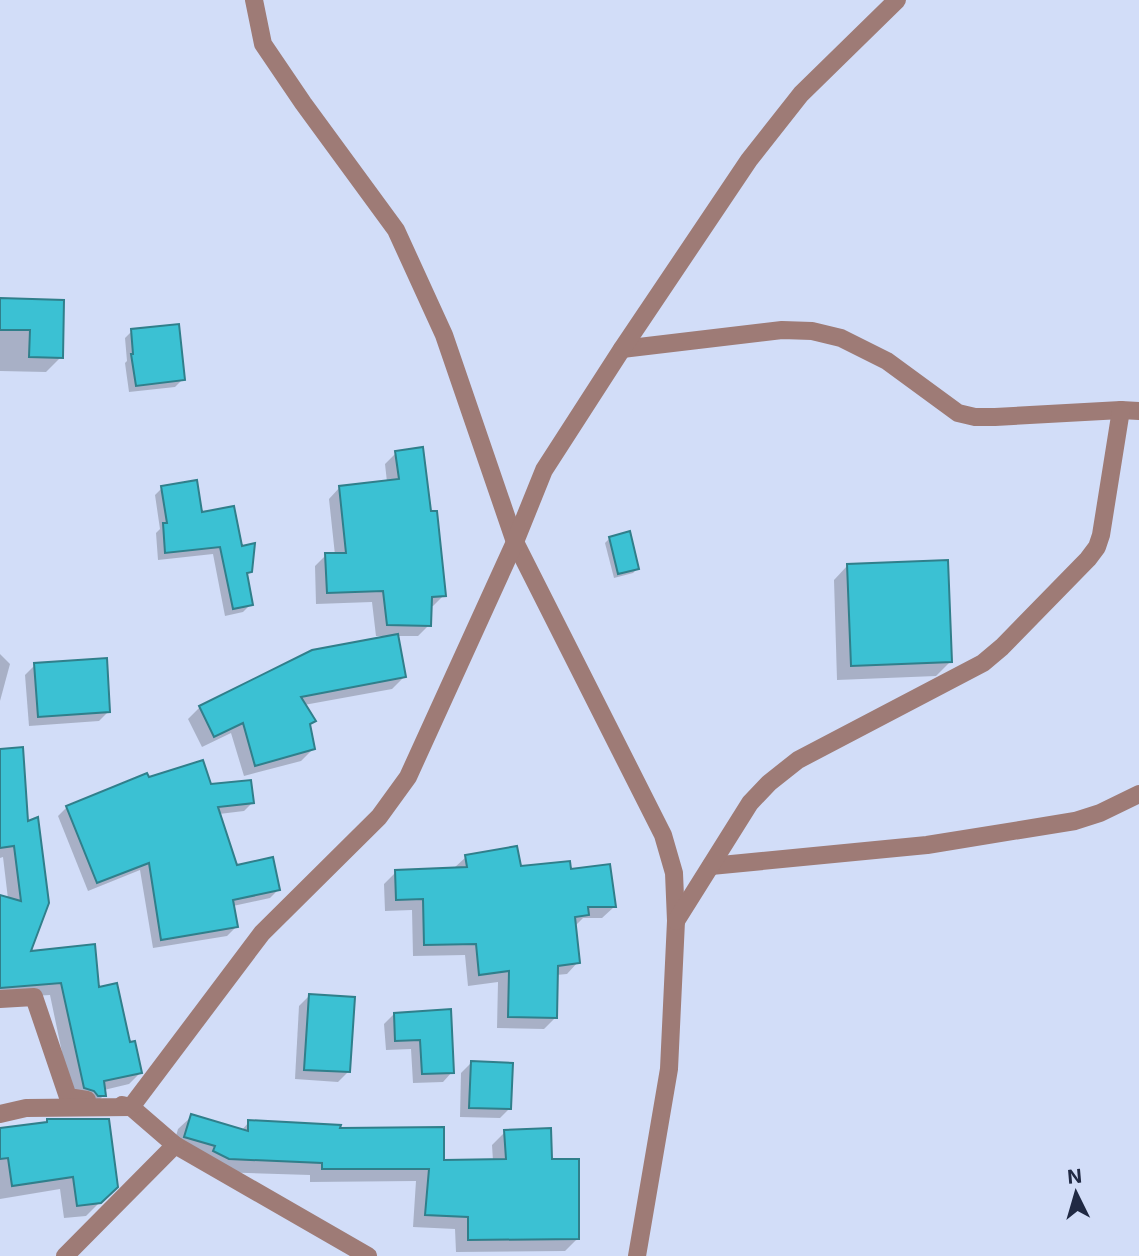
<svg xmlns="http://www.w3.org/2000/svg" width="1139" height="1256" viewBox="0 0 1139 1256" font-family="Inter,sans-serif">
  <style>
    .shadow { fill: #0003 }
    .building { fill: #3bc1d3; stroke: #307f8b; stroke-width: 2 }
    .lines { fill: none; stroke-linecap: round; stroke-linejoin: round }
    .minor { stroke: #9e7b76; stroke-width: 18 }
  </style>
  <rect width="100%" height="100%" fill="#d2ddf8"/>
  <g class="shadow">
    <polygon points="0,300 61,357 46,372 0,371"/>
    <polygon points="132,331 183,379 175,387 129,392 125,363 127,361 125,338"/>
    <polygon points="396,453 444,595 433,606 430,606 429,625 418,636 397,636 404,677 392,689 304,705 313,749 301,761 244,776 231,733 202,747 188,719 200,707 389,636 376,636 372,602 316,604 315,566 326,555 335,555 329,499 340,487 387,482 385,464"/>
    <polygon points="162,488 201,514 240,548 251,571 246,576 251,604 243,612 225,616 213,554 158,560 156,533 160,529 155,495"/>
    <polygon points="610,538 637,569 633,573 614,578 605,543"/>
    <polygon points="848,565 951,661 936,676 837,680 834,580"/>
    <polygon points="0,654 10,664 0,701"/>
    <polygon points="35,665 109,711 99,721 29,726 25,675"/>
    <polygon points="21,749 28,953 98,989 129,1044 141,1072 129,1084 104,1090 104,1095 92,1107 72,1100 50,995 0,998 0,897 8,899 3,857 0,858 0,751"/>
    <polygon points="148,780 210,786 253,802 244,811 219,814 236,867 278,890 270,898 233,906 236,927 227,936 153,948 140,870 88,891 58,816 67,807"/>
    <polygon points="466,857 520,868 569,871 614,907 602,918 583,918 574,927 578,962 567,974 556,975 556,1017 544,1029 497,1028 498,982 468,986 465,955 413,956 412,910 385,911 384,884 396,872 454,868"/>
    <polygon points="309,996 348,1072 338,1082 295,1079 299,1006"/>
    <polygon points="394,1014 452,1072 443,1082 413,1083 411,1049 386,1050 384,1024"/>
    <polygon points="471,1063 510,1108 500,1118 460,1117 461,1073"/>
    <polygon points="192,1116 241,1131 249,1122 339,1130 442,1161 493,1161 492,1145 505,1132 550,1161 578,1238 565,1251 456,1252 455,1229 413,1227 416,1181 310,1182 310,1175 215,1172 172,1150 178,1129"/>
    <polygon points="47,1121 116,1186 86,1216 64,1218 60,1189 0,1199 0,1130 45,1124"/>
  </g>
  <g class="building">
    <polygon points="0,298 64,300 63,358 29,357 30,330 0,330"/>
    <polygon points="179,324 185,380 136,386 131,354 133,354 131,329"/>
    <polygon points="423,447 431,511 437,511 446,596 432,597 431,626 387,625 383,591 327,593 325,553 346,553 339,486 399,479 395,451"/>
    <polygon points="197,480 202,512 234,506 242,546 255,543 252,572 247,573 253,605 233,609 220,547 165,553 163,523 167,523 161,486"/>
    <polygon points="630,531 639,569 618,574 609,537"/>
    <polygon points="948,560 952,662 851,666 847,564"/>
    <polygon points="398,634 406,677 301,697 316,721 310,724 315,749 255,766 243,723 214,737 199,706 312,650"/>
    <polygon points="107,658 110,712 38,717 34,663"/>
    <polygon points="23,747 28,821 38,817 49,903 31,951 95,944 99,987 117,983 130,1042 135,1041 142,1073 104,1081 106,1096 98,1096 94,1091 84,1088 61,983 0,988 0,895 21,901 14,846 0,848 0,749"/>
    <polygon points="203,760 211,784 251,780 254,803 218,807 237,865 273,857 280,890 233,900 238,927 161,940 149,863 97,883 66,806 147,773 149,777"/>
    <polygon points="517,846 521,866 570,861 571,869 610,864 616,907 588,907 589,915 575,917 580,963 558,966 557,1018 508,1017 509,971 479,975 476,944 424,945 423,899 396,900 395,870 467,867 465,855"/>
    <polygon points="309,994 355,997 350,1072 304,1070"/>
    <polygon points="451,1009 454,1073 422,1074 420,1040 395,1041 394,1013"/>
    <polygon points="471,1061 513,1063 511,1109 469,1108"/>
    <polygon points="191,1114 248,1131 248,1120 341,1125 340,1128 444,1127 444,1160 506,1159 504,1130 551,1128 552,1159 579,1159 579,1239 468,1240 468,1217 425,1215 429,1169 322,1169 322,1163 229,1159 213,1151 215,1146 184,1137"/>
    <polygon points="47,1119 109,1119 118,1187 101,1203 77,1206 73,1177 12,1186 8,1158 0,1159 0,1128 47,1122"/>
  </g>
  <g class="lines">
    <g class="minor">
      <polyline points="254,0 263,44 303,103 396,230 444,335 515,542 663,835 674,873 676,921 669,1069 637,1256"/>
      <polyline points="622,349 782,330 812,331 841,338 887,361 958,413 975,417 995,417 1121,410 1139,411"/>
      <polyline points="711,866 927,845 1075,821 1100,813 1139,794"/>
      <polyline points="676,921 750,803 769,783 798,760 983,663 1002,647 1088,559 1097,547 1101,535 1121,410"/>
      <polyline points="0,999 34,997 68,1097 87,1100"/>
      <polyline points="122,1105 131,1107 175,1145 368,1256"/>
      <polyline points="0,1114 26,1108 131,1107 262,933 379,817 408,777 515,542 544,470 622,349 749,160 801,94 897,0"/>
      <polyline points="65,1256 175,1145"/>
    </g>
  </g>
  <g transform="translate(1076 1193) rotate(355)" stroke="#d2ddf8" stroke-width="5" paint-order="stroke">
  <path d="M0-5L12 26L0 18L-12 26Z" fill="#202943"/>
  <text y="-10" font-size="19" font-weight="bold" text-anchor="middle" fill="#202943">N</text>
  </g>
</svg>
